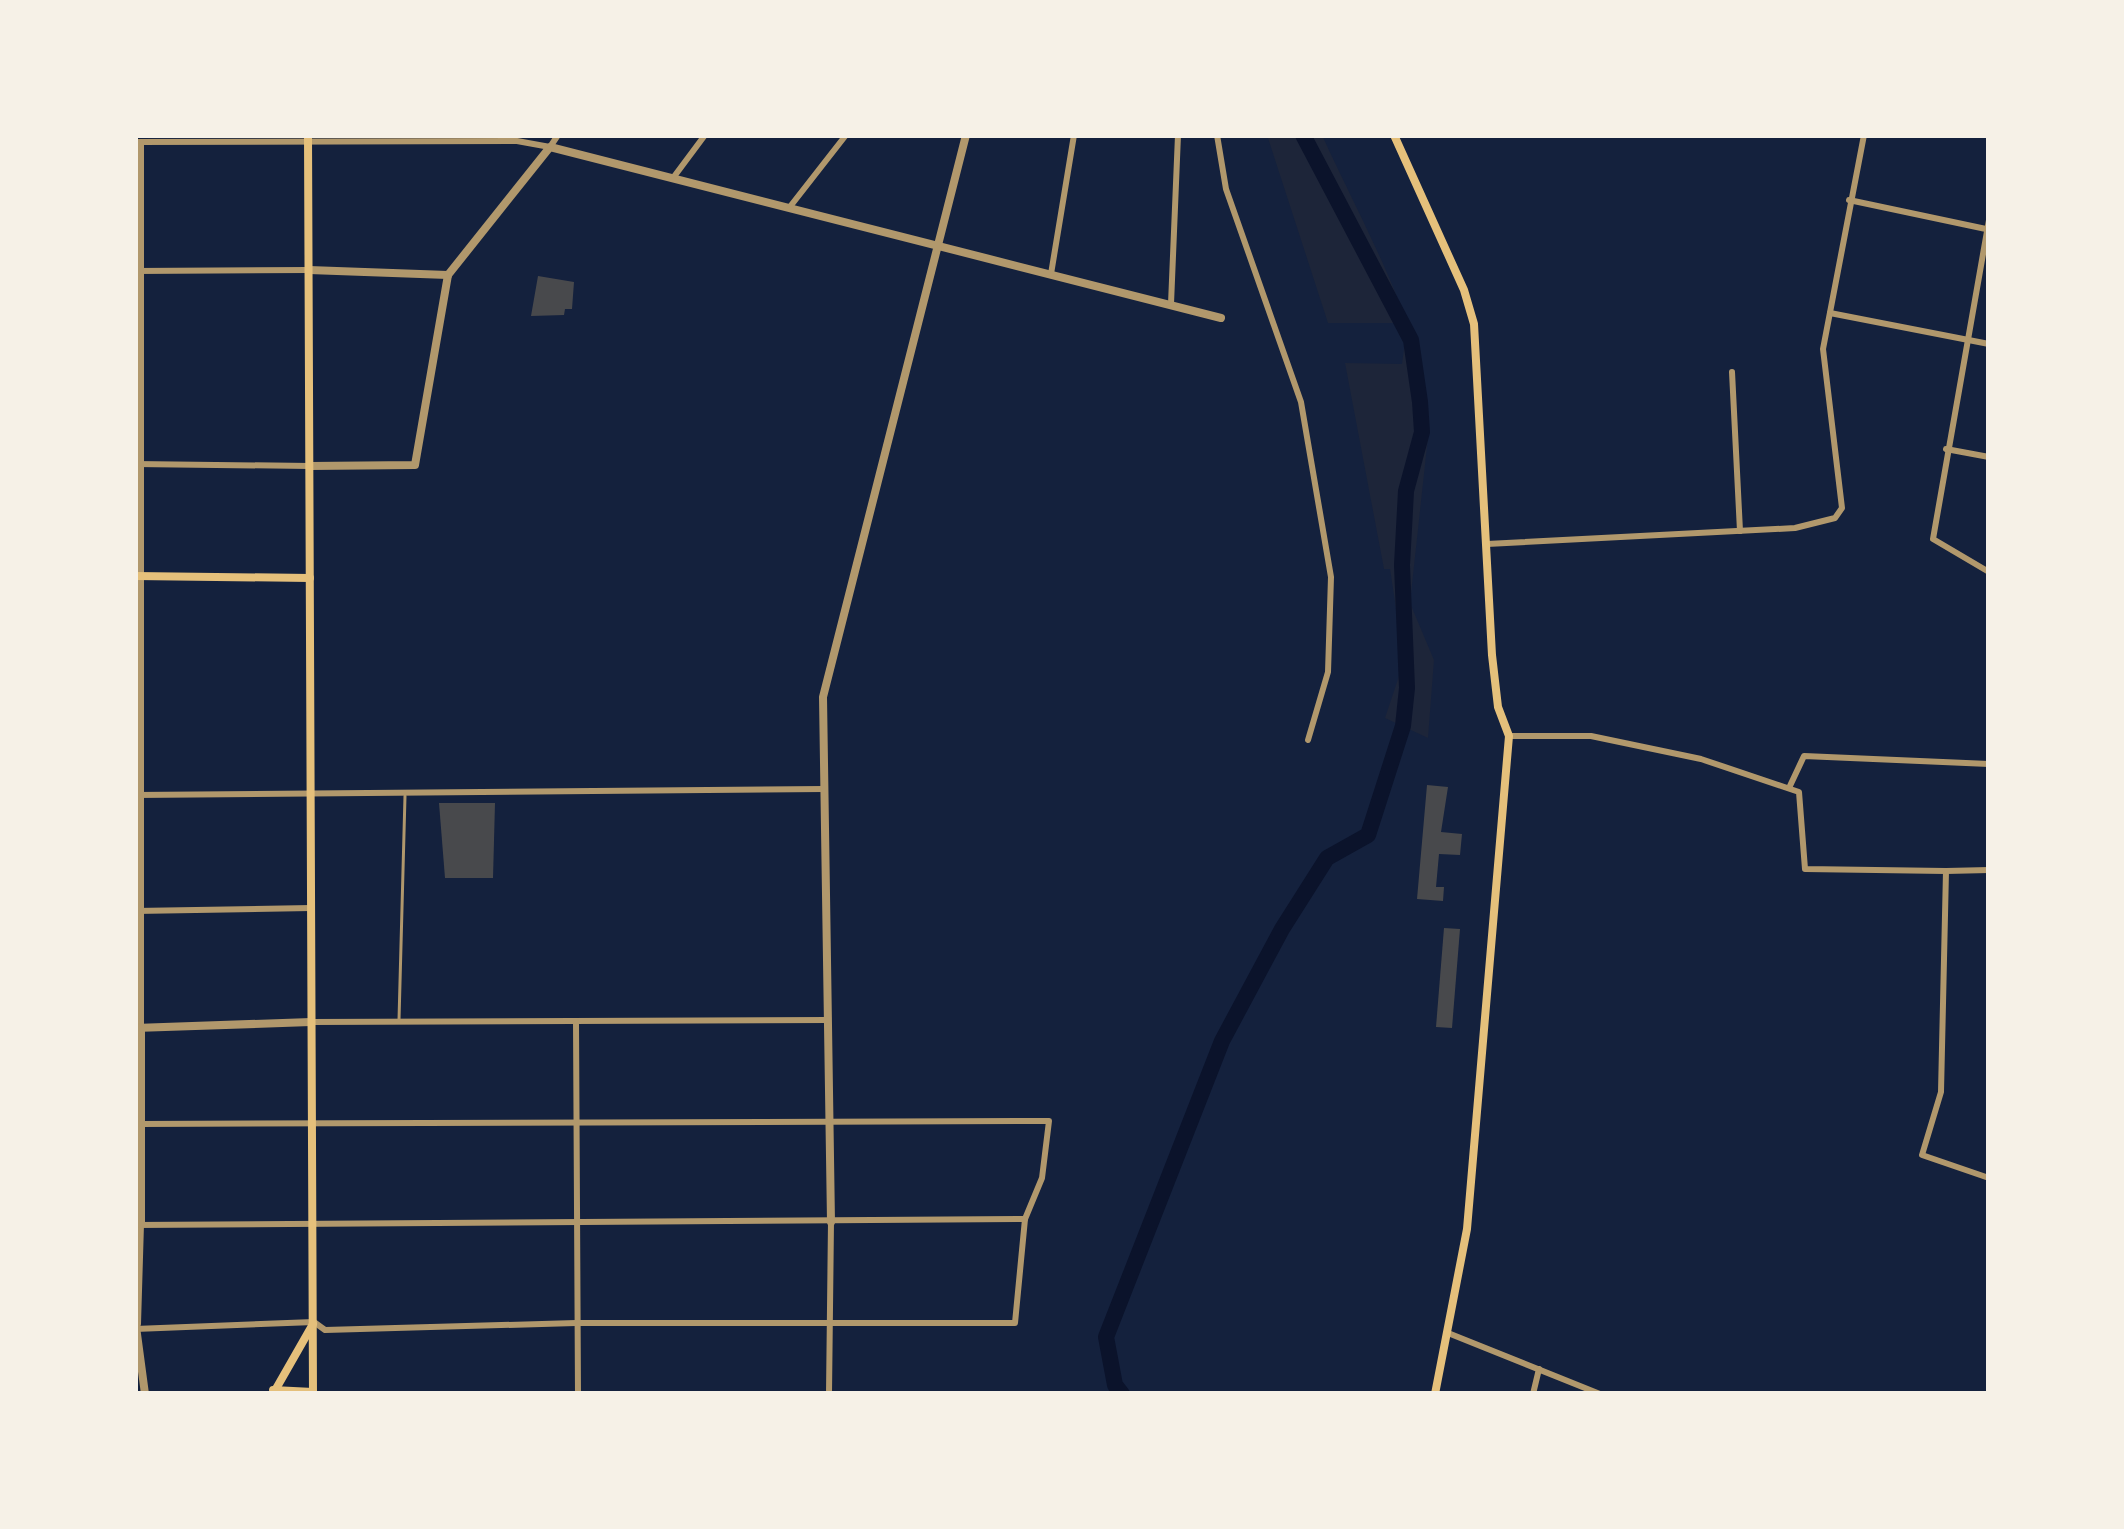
<svg xmlns="http://www.w3.org/2000/svg" width="2124" height="1529" viewBox="0 0 2124 1529" font-family="Helvetica,sans-serif">
  <style>
    .green { fill: #1d2539 }
    .lines { fill: none; stroke-linecap: round; stroke-linejoin: round }
    .river { stroke: #0b132b; stroke-width: 16 }
    .building { fill: #48494c }
    .service { stroke: #b1986c; stroke-width: 3 }
    .minor { stroke: #b1986c; stroke-width: 6 }
    .tertiary { stroke: #b1986c; stroke-width: 8 }
    .secondary { stroke: #e5c07b; stroke-width: 8 }
  </style>
  <rect width="100%" height="100%" fill="#14213d"/>
  <path class="green" d="M1267 135H1322C1359 217 1430 340 1429 428L1410 603 1434 660 1428 738 1385 718 1404 661 1390 569H1384L1345 363 1402 364 1405 341 1396 323H1328Z"/>
  <g class="lines">
    <polyline class="river" points="1122,1394 1115,1385 1106,1337 1222,1041 1282,929 1327,858 1368,835 1403,726 1407,688 1402,565 1406,491 1422,432 1420,402 1411,340 1303,135"/>
  </g>
  <g class="building">
    <polygon points="538,276 574,282 572,309 565,309 564,315 531,316"/>
    <polygon points="1427,785 1448,787 1441,832 1462,834 1460,855 1439,854 1436,887 1444,887 1443,901 1417,899"/>
    <polygon points="439,803 495,803 493,878 445,878"/>
    <polygon points="1444,928 1460,929 1452,1028 1436,1027"/>
  </g>
  <g class="lines">
    <polyline class="service" points="399,1020 405,796"/>
    <g class="minor">
      <polyline points="1217,135 1226,189 1301,402 1331,577 1328,672 1308,740"/>
      <polyline points="135,142 517,141 550,147 558,135"/>
      <polyline points="673,178 705,135"/>
      <polyline points="1849,200 1986,229"/>
      <polyline points="789,208 846,135"/>
      <polyline points="1989,220 1933,539 1989,572"/>
      <polyline points="135,271 309,270"/>
      <polyline points="1051,274 1074,135"/>
      <polyline points="1171,304 1178,135"/>
      <polyline points="1830,313 1989,344"/>
      <polyline points="1732,372 1740,531"/>
      <polyline points="1946,449 1989,457"/>
      <polyline points="135,464 310,466"/>
      <polyline points="1487,544 1795,528 1835,518 1842,508 1823,349 1864,135"/>
      <polyline points="1509,736 1591,736 1701,759 1799,792 1805,869 1946,871 1941,1092 1922,1155 1989,1178"/>
      <polyline points="1789,788 1804,756 1989,764"/>
      <polyline points="135,795 824,789"/>
      <polyline points="1946,871 1989,870"/>
      <polyline points="135,911 311,908"/>
      <polyline points="311,1022 828,1020"/>
      <polyline points="576,1022 578,1394"/>
      <polyline points="141,1028 141,142"/>
      <polyline points="135,1225 1025,1219"/>
      <polyline points="138,1324 141,1224"/>
      <polyline points="135,1329 314,1322 325,1330 576,1323 1015,1323 1025,1219 1042,1178 1049,1121 140,1124"/>
      <polyline points="1448,1333 1600,1394"/>
      <polyline points="829,1394 831,1222"/>
      <polyline points="1533,1394 1539,1369"/>
    </g>
    <g class="tertiary">
      <polyline points="309,270 448,275"/>
      <polyline points="310,466 415,465 448,275 550,147 1221,318"/>
      <polyline points="135,1028 311,1022"/>
      <polyline points="141,1028 141,1224"/>
      <polyline points="831,1222 823,697 966,135"/>
      <polyline points="135,1319 145,1394"/>
    </g>
    <g class="secondary">
      <polyline points="308,135 313,1394"/>
      <polyline points="1394,135 1464,290 1474,324 1492,655 1498,707 1509,736 1467,1229 1435,1394"/>
      <polyline points="135,576 310,578"/>
      <polyline points="273,1390 313,1392"/>
      <polyline points="273,1394 313,1324"/>
    </g>
  </g>
  <rect width="2124" height="1529" fill="none" stroke="#f6f1e7" stroke-width="276"/>
</svg>
